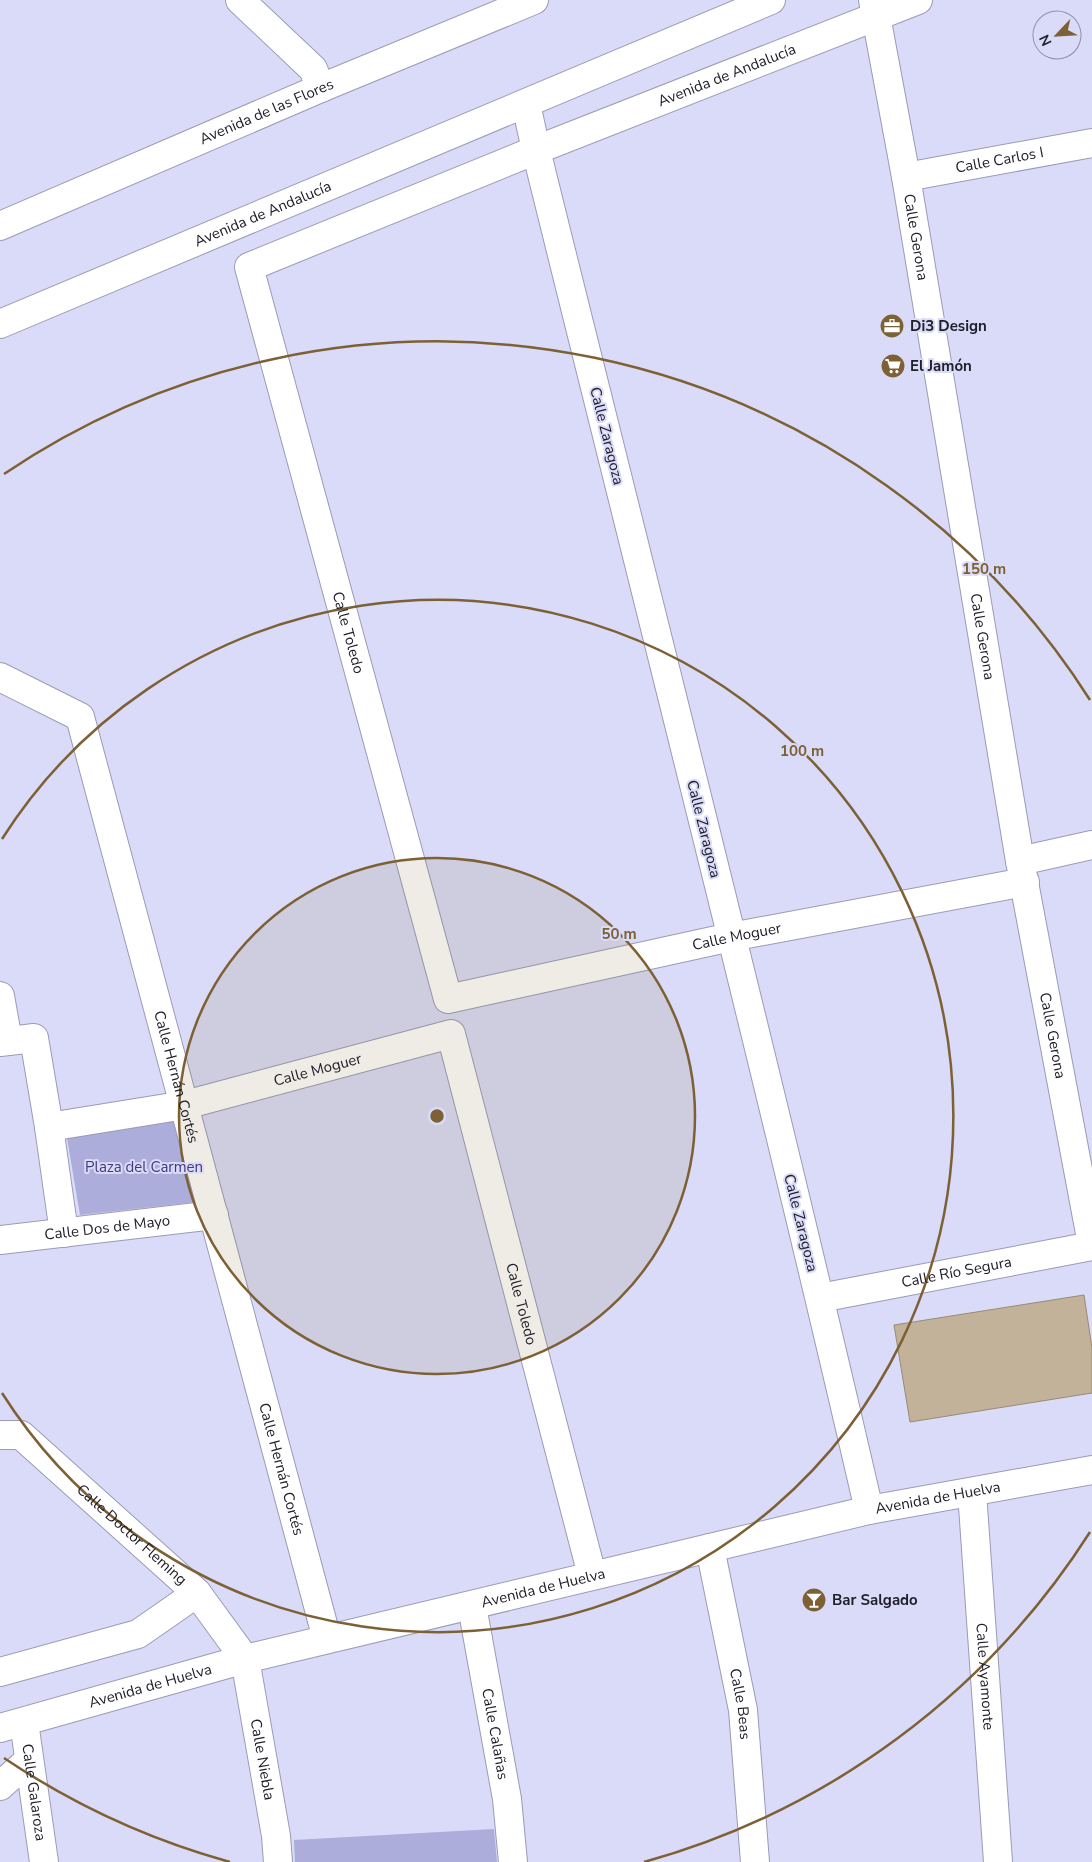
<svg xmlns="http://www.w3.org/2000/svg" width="1092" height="1862" viewBox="0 0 1092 1862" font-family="'Nunito Sans',sans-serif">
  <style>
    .green { fill: #acadda }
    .building { fill: #c3b29a; stroke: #9a8a72 }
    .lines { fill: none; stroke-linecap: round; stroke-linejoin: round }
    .pedestrian-casing { stroke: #9a9bb6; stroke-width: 30 }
    .minor-casing { stroke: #9a9bb6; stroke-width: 30 }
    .tertiary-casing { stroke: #9a9bb6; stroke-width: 30 }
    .trunk-casing { stroke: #9a9bb6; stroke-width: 30 }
    .pedestrian { stroke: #fff; stroke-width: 28 }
    .minor { stroke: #fff; stroke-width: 28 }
    .tertiary { stroke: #fff; stroke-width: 28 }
    .trunk { stroke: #fff; stroke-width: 28 }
    .ring { fill: none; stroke: #7d6034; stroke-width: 2.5 }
    .labels { text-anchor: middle; stroke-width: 4; stroke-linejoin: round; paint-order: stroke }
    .street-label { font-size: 15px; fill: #20202b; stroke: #dadbf8 }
    .poi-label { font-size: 15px; font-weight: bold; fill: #20202b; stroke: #dadbf8; text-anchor: start }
    .park-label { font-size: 15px; fill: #403980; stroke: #dadbf8 }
    .centre { fill: #7d6034; stroke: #dadbf8; stroke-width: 2.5 }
    .ring-label { font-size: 15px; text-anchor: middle; font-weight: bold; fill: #7d6034; stroke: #dadbf8; stroke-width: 4; stroke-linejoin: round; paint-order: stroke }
  </style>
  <rect width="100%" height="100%" fill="#dadbf8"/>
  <g class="green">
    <polygon points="175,1121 196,1202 80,1215 67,1138"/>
    <polygon points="494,1829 497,1862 295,1862 294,1840"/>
  </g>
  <polygon class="building" points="1084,1295 1092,1348 1092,1393 910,1422 894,1325"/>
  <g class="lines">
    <defs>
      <polyline id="pedestrian" points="0,1786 29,1760"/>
      <g id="minor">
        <polyline points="240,0 313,69 321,88"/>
        <path id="s1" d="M906 177 1092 143"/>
        <polyline points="1020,861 1092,845"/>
        <polyline points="0,996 8,1041"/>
        <polyline points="0,1042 34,1038 49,1127 64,1233"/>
        <path id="s2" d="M49 1127 185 1105 451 1034 592 1575"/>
        <path id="s3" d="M0 1240 214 1215"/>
        <path id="s4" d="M820 1298 1092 1246"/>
        <path id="s5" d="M972 1492 998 1862"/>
        <path id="s6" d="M869 1510C764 1055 648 603 536 150L249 267 448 999 731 937 1025 882"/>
        <path id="s7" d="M710 1548 743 1710 755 1862"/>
        <path id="s8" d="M472 1606 507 1799 513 1862"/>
        <path id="s9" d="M245 1659 276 1836 278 1862"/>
        <polyline points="0,1672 138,1634 197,1593"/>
        <path id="s10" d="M24 1722 44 1862"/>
      </g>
      <g id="tertiary">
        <path id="s11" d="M873 0 906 177 1020 861 1092 1244"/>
        <path id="s12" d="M526 104 536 150 918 0"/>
        <path id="s13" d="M0 226 321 88 534 0"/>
        <path id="s14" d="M0 677 80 717 327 1639"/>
        <path id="s15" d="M0 1435H21L197 1593 245 1659"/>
        <path id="s16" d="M0 1728 245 1659 869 1510 1092 1470"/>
      </g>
      <g id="trunk">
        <path id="s17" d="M0 324 771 0"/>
      </g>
    </defs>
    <use href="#pedestrian" class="pedestrian-casing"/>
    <use href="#minor" class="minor-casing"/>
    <use href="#tertiary" class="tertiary-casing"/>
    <use href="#trunk" class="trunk-casing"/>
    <use href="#pedestrian" class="pedestrian"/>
    <use href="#minor" class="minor"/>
    <use href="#tertiary" class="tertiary"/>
    <use href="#trunk" class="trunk"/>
  </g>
  <circle cx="437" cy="1116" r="258" fill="#7d6034" fill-opacity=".12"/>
  <g class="ring">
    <circle cx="437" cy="1116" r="258"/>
    <path d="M2 839A516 516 0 1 1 2 1393"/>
    <path d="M1090 1532A774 774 0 0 1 644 1862M230 1862A774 774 0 0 1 4 1758M4 474A774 774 0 0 1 1090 700"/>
  </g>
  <defs>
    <symbol id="office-disc" viewBox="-11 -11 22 22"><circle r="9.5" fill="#7d6034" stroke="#dadbf8"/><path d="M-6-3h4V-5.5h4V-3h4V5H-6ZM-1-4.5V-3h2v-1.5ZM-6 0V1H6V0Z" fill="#fff"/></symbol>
    <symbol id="supermarket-disc" viewBox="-11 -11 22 22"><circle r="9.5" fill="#7d6034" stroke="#dadbf8"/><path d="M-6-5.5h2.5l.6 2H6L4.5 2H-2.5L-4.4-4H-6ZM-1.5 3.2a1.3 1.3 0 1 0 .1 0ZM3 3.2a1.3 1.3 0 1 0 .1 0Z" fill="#fff"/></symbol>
    <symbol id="bar-disc" viewBox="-11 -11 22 22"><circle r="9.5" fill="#7d6034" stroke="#dadbf8"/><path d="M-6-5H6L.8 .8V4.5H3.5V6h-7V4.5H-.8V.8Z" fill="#fff"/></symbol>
  </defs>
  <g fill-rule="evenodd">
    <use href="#office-disc" x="878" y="312" width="28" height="28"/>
    <use href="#supermarket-disc" x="879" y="352" width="28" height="28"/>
    <use href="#bar-disc" x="800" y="1586" width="28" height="28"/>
  </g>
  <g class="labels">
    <g class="street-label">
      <text dy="5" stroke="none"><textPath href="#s12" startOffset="252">Avenida de Andalucía</textPath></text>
      <text dy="5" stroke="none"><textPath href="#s13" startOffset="290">Avenida de las Flores</textPath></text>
      <text dy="5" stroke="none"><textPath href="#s1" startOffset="95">Calle Carlos I</textPath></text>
      <text dy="5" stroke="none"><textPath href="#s17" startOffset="285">Avenida de Andalucía</textPath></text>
      <text dy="5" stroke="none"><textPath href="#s11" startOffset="241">Calle Gerona</textPath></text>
      <text transform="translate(607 436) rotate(76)" y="5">Calle Zaragoza</text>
      <text dy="5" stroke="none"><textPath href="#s6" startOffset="2089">Calle Toledo</textPath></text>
      <text dy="5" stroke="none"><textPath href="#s11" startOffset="646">Calle Gerona</textPath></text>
      <text transform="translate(704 829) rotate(76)" y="5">Calle Zaragoza</text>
      <text dy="5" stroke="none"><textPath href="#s6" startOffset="2764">Calle Moguer</textPath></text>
      <text dy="5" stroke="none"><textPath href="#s11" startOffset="1051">Calle Gerona</textPath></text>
      <text dy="5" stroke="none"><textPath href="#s2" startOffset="275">Calle Moguer</textPath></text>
      <text dy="5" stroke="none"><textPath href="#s14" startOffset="462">Calle Hernán Cortés</textPath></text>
      <text transform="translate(801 1223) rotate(76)" y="5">Calle Zaragoza</text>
      <text dy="5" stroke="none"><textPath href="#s3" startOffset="108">Calle Dos de Mayo</textPath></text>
      <text dy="5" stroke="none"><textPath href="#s4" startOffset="139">Calle Río Segura</textPath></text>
      <text dy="5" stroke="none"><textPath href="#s2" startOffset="692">Calle Toledo</textPath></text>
      <text dy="5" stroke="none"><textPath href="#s14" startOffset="868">Calle Hernán Cortés</textPath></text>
      <text dy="5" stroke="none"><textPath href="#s16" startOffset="966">Avenida de Huelva</textPath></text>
      <text dy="5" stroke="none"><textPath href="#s15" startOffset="170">Calle Doctor Fleming</textPath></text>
      <text dy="5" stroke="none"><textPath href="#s16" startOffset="561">Avenida de Huelva</textPath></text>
      <text dy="5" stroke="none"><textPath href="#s5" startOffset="185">Calle Ayamonte</textPath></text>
      <text dy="5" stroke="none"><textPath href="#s16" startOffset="156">Avenida de Huelva</textPath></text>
      <text dy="5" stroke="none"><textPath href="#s7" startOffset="159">Calle Beas</textPath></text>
      <text dy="5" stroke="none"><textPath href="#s8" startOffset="130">Calle Calañas</textPath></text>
      <text dy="5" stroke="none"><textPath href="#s9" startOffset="102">Calle Niebla</textPath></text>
      <text dy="5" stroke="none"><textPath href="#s10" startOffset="71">Calle Galaroza</textPath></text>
    </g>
    <g class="poi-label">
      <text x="910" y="331">Di3 Design</text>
      <text x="910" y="371">El Jamón</text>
      <text x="832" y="1605">Bar Salgado</text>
    </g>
    <g class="park-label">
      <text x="144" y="1172">Plaza del Carmen</text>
    </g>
  </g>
  <circle cx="437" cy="1116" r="8" class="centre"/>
  <g class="ring-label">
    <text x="984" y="574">150 m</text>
    <text x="802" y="756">100 m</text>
    <text x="619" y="939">50 m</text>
  </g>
  <g transform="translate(1057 35) rotate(245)"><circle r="24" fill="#dadbf8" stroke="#9090a6"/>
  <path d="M0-4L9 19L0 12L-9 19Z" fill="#7d6034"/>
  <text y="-8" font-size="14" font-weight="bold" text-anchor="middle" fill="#20202b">N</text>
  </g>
</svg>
